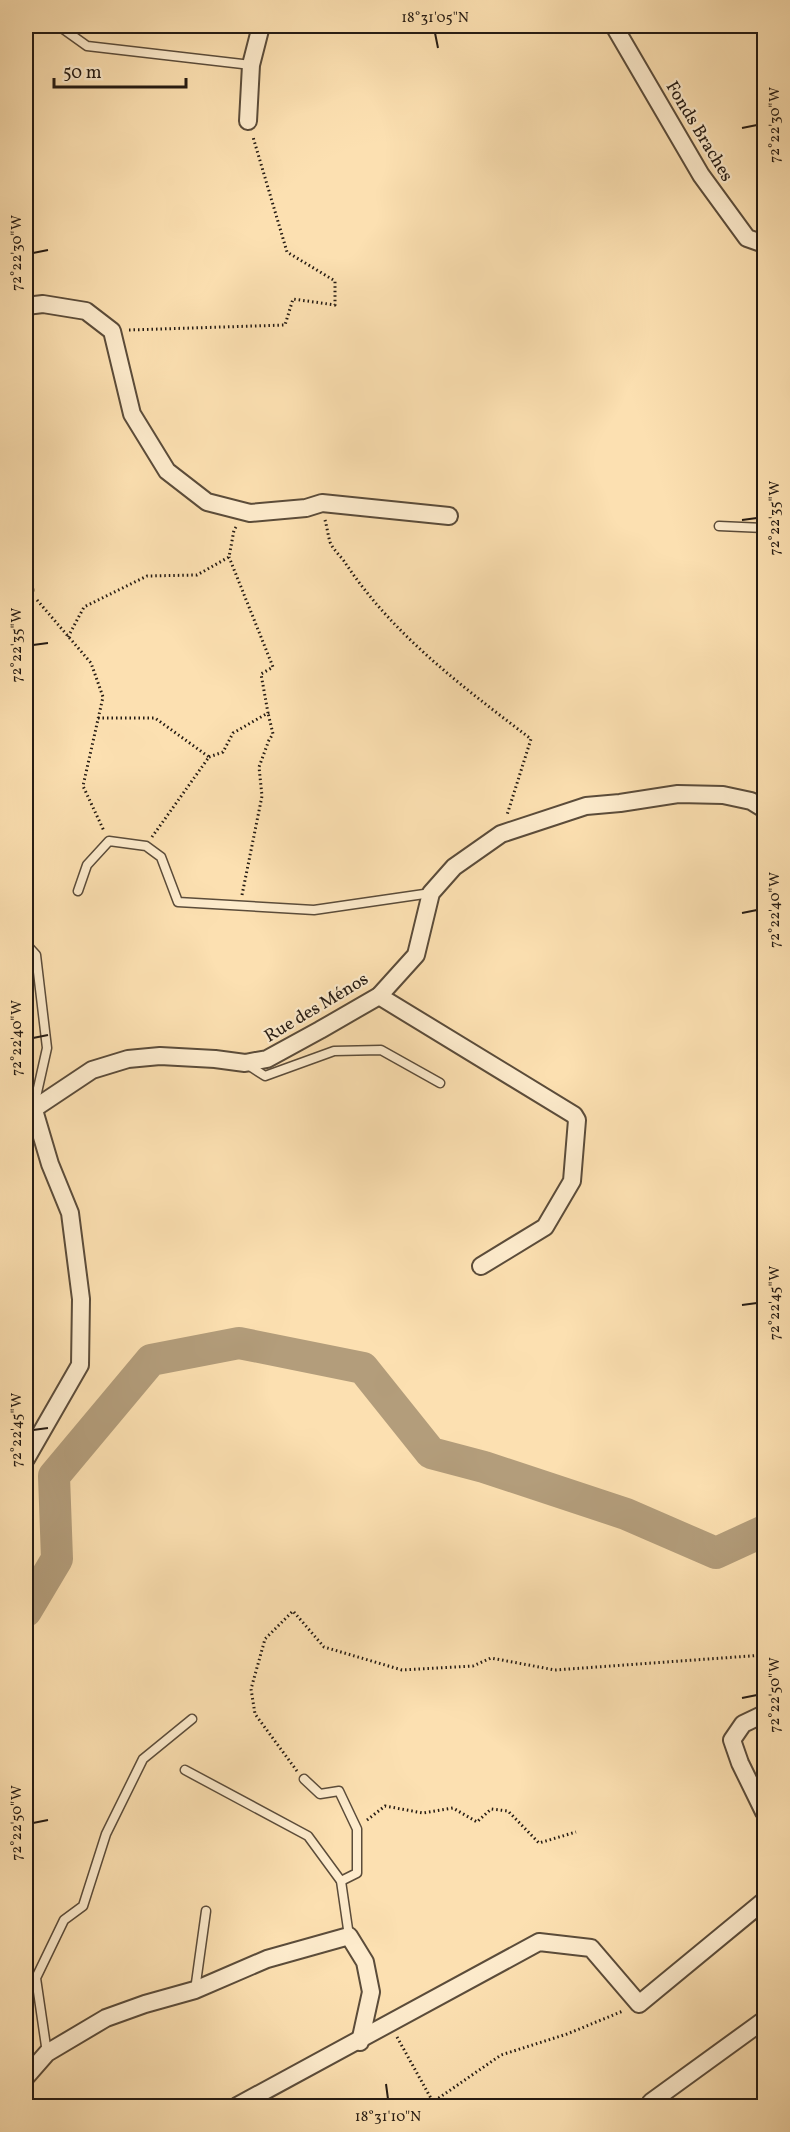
<svg xmlns="http://www.w3.org/2000/svg" width="790" height="2132" viewBox="0 0 790 2132" font-family="Vollkorn,serif">
  <style>
    .lines { fill: none; stroke-linecap: round; stroke-linejoin: round }
    .river { stroke: #b39d7b; stroke-width: 32 }
    .lane-casing { stroke: #5b4c3a; stroke-width: 11 }
    .street-casing { stroke: #5b4c3a; stroke-width: 20 }
    .path { stroke: #251b13; stroke-width: 3; stroke-dasharray: 1.5 3; stroke-linecap: butt }
    .lane { stroke: #fdebcc; stroke-width: 8 }
    .street { stroke: #fdebcc; stroke-width: 16 }
    .ticks { fill: none; stroke: #251b13; stroke-width: 2 }
    .labels { text-anchor: middle; stroke-width: 4.5; stroke-linejoin: round; paint-order: stroke }
    .street-label { font-size: 18px; fill: #251b13; stroke: #fdebcc }
    .neatline { fill: none; stroke: #251b13; stroke-width: 2 }
    .ticks-label { font-size: 15px; text-anchor: middle; fill: #251b13 }
  </style>
  <rect width="100%" height="100%" fill="#fce0b1"/>
  <filter id="stains"><feTurbulence type="fractalNoise" baseFrequency=".00333" numOctaves="4"/><feColorMatrix values="0 0 0 0 .2 0 0 0 0 .09 0 0 0 0 .02 0 0 0 .5 -.17"/></filter>
  <radialGradient id="worn" r=".72"><stop offset=".6" stop-color="#630" stop-opacity="0"/><stop offset="1" stop-color="#630" stop-opacity=".3"/></radialGradient>
  <g class="lines">
    <polyline class="river" points="26,1611 57,1559 54,1476 151,1360 239,1343 363,1368 431,1453 484,1467 626,1514 716,1553 764,1531"/>
    <defs>
      <g id="lane">
        <polyline points="59,26 87,46 251,65"/>
        <polyline points="719,526 764,528"/>
        <polyline points="26,595 29,590"/>
        <polyline points="78,891 87,865 109,841 146,846 161,857 178,902 314,910 431,893"/>
        <polyline points="26,944 36,955 47,1048 34,1106"/>
        <polyline points="248,1065 265,1076 334,1051 381,1050 440,1083"/>
        <polyline points="185,1770 308,1836 341,1881 349,1936"/>
        <polyline points="304,1779 320,1794 339,1791 357,1829 357,1873 341,1881"/>
        <polyline points="195,1990 206,1911"/>
        <polyline points="47,2053 36,1978 64,1920 83,1906 106,1834 143,1759 192,1719"/>
      </g>
      <g id="street">
        <polyline points="614,26 701,175 747,238 764,244"/>
        <polyline points="248,121 251,65 261,26"/>
        <polyline points="26,306 43,304 86,311 112,331 132,414 167,471 207,502 250,513 306,508 322,503 449,516"/>
        <polyline points="379,996 574,1115 577,1120 572,1181 545,1227 481,1266"/>
        <polyline points="26,1114 92,1070 128,1059 160,1056 215,1059 245,1063 267,1059 320,1030 379,996 416,955 431,893 454,867 501,834 586,806 620,803 678,794 723,795 751,801 764,809"/>
        <polyline points="26,1459 80,1365 81,1299 70,1213 50,1164 34,1110"/>
        <polyline points="764,1714 743,1724 732,1740 740,1763 764,1812"/>
        <polyline points="26,2077 47,2053 106,2018 145,2004 195,1990 267,1959 349,1936 365,1962 371,1992 360,2042"/>
        <polyline points="651,2102 764,2020"/>
        <polyline points="237,2106 539,1942 591,1948 639,2004 764,1901"/>
      </g>
    </defs>
    <use href="#lane" class="lane-casing"/>
    <use href="#street" class="street-casing"/>
    <g class="path">
      <polyline points="129,330 285,325 293,299 335,305 335,281 287,252 253,137"/>
      <path d="M325 520C327 527 328 535 330 542 333 550 342 557 346 564 394 636 463 687 531 739L507 815"/>
      <polyline points="37,600 91,663 103,697 83,786 104,831"/>
      <polyline points="68,637 84,607 147,576 197,575 229,557 234,530 236,527"/>
      <polyline points="98,718 155,718 209,757 152,837"/>
      <polyline points="209,757 223,752 233,733 268,713 261,674 273,667 229,557"/>
      <polyline points="242,895 262,796 259,767 269,740 273,734 268,713"/>
      <polyline points="297,1771 255,1714 251,1689 265,1639 293,1611 324,1647 402,1670 473,1666 491,1658 555,1670 764,1655"/>
      <polyline points="367,1820 385,1806 423,1813 453,1808 477,1822 491,1809 508,1811 539,1843 576,1832"/>
      <polyline points="397,2037 433,2102 501,2055 567,2034 623,2011"/>
    </g>
    <use href="#lane" class="lane"/>
    <use href="#street" class="street"/>
  </g>
  <path class="ticks" d="M435 33 438 48M742 128 757 125M33 253 48 250M742 520 757 518M33 645 48 643M742 913 757 910M33 1038 48 1035M742 1305 757 1303M33 1430 48 1428M742 1698 757 1695M33 1823 48 1820M386 2084 388 2099"/>
  <g class="labels">
    <g class="street-label">
      <text transform="translate(700 131) rotate(59)" y="6">Fonds Braches</text>
      <text transform="translate(316 1007) rotate(-31)" y="6">Rue des Ménos</text>
    </g>
  </g>
  <rect width="790" height="2132" fill="none" stroke="#fce0b1" stroke-width="66"/>
  <path d="M54 78v9h132v-9" fill="none" stroke="#251b13" stroke-width="3"/>
  <text x="63" y="78" font-size="18" fill="#251b13" stroke="#fdebcc" stroke-width="4.5" paint-order="stroke">50 m</text>
  <rect x="33" y="33" width="724" height="2066" class="neatline"/>
  <g class="ticks-label">
    <text x="435" y="22">18°31'05"N</text>
    <text transform="translate(774 125) rotate(-90)" y="5">72°22'30"W</text>
    <text transform="translate(16 253) rotate(-90)" y="5">72°22'30"W</text>
    <text transform="translate(774 518) rotate(-90)" y="5">72°22'35"W</text>
    <text transform="translate(16 645) rotate(-90)" y="5">72°22'35"W</text>
    <text transform="translate(774 910) rotate(-90)" y="5">72°22'40"W</text>
    <text transform="translate(16 1038) rotate(-90)" y="5">72°22'40"W</text>
    <text transform="translate(774 1303) rotate(-90)" y="5">72°22'45"W</text>
    <text transform="translate(16 1430) rotate(-90)" y="5">72°22'45"W</text>
    <text transform="translate(774 1695) rotate(-90)" y="5">72°22'50"W</text>
    <text transform="translate(16 1823) rotate(-90)" y="5">72°22'50"W</text>
    <text x="388" y="2121">18°31'10"N</text>
  </g>
  <rect width="100%" height="100%" filter="url(#stains)"/>
  <rect width="100%" height="100%" fill="url(#worn)"/>
</svg>
